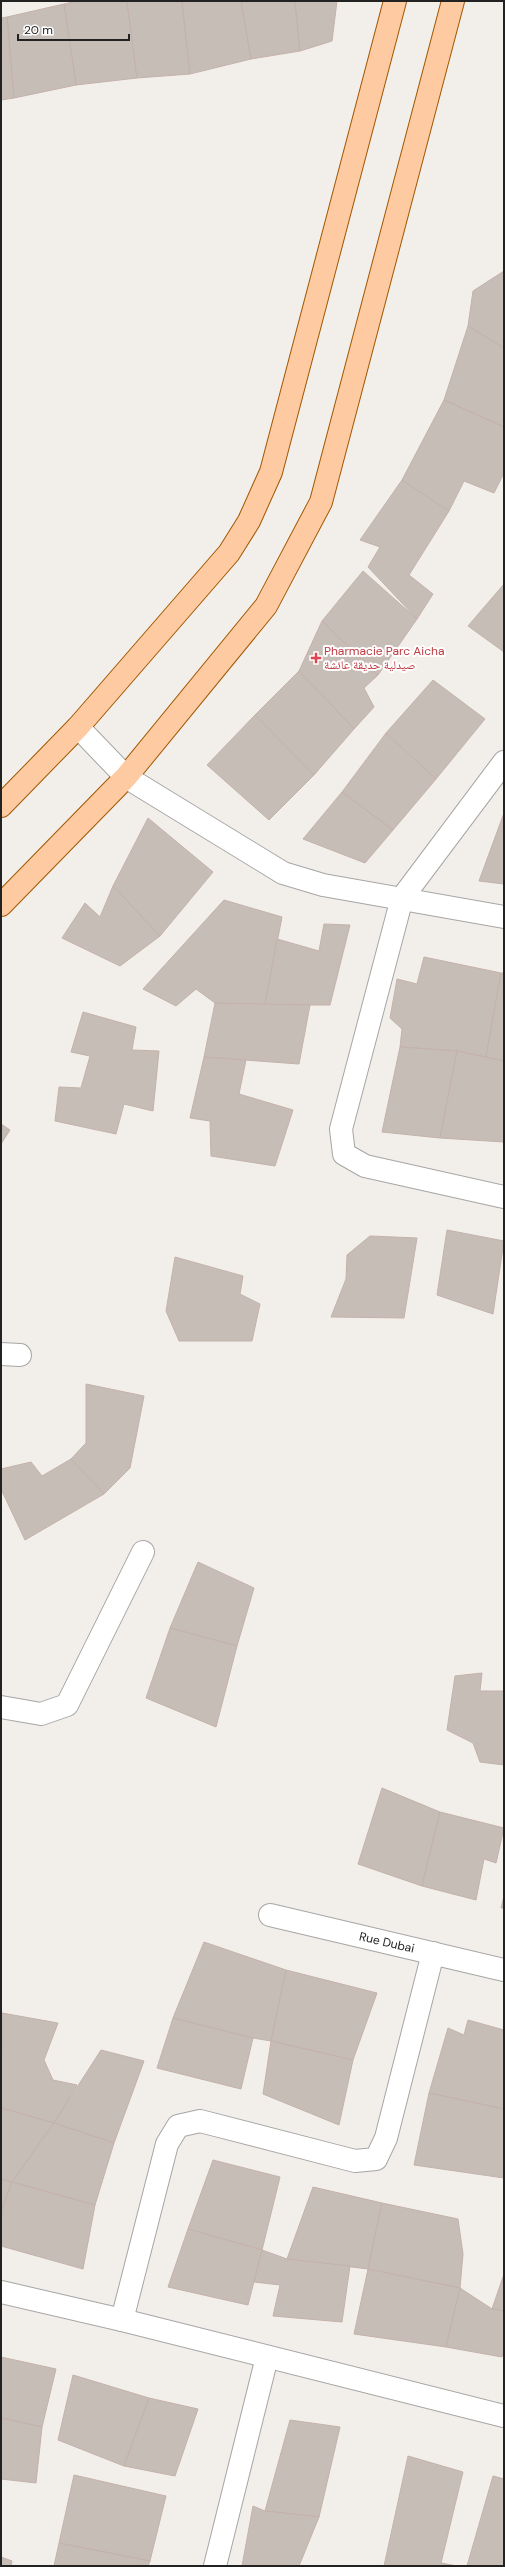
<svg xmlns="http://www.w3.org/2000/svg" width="505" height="2567" viewBox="0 0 505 2567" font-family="'DM Sans','Noto Naskh Arabic',sans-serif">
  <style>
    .building { fill: #c7bdb7; stroke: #c4b2aa }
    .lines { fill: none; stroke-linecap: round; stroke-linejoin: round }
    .minor-casing { stroke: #a6a6a6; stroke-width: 24 }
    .major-casing { stroke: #a05700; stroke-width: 24 }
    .minor { stroke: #fff; stroke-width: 22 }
    .major { stroke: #fecaa1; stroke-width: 22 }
    .health-dot { fill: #e0444e; stroke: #fff; stroke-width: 1.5 }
    .labels { text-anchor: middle; stroke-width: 4; stroke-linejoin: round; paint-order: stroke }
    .health-label { font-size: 12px; fill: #be3a42; stroke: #fff; text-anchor: start }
    .street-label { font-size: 12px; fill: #222; stroke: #fff }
  </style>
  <rect width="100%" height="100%" fill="#f2eee9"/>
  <g class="building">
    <polygon points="77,1 127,1 137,78 76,85 64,4"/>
    <polygon points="127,1 182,1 190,74 137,78"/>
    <polygon points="182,1 241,1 251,59 190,74"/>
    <polygon points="241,1 295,1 300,51 251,59"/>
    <polygon points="295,1 337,1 332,41 300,51"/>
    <polygon points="64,4 76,85 14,98 7,17"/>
    <polygon points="7,17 14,98 1,100 1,18"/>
    <polygon points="504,271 504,348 468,326 473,291"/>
    <polygon points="468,326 504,348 504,427 444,400"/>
    <polygon points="444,400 504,427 504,473 494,493 464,481 449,511 402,480"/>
    <polygon points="402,480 449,511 409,575 433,594 417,619 368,567 380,547 360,540"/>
    <polygon points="363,571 417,619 378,675 322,621"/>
    <polygon points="504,584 504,652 468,626"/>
    <polygon points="322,621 378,675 364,688 374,707 354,729 299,671"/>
    <polygon points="299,671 354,729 314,775 255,715"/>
    <polygon points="433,680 485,719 436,779 386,733"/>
    <polygon points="255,715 314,775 269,820 207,765"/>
    <polygon points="386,733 436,779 393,830 342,792"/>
    <polygon points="342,792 393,830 365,863 303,839"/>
    <polygon points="504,813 504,884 479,881"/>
    <polygon points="148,818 213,872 160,936 113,886"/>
    <polygon points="113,886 160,936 120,966 62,938 85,903 100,917"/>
    <polygon points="224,900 282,917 265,1005 215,1003 196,989 176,1006 143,989"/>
    <polygon points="324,924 350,925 330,1005 265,1005 277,939 319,951"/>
    <polygon points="424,957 501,973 486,1057 457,1051 400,1047 402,1029 390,1018 397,979 417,984"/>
    <polygon points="501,973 504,973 504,1061 486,1057"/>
    <polygon points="215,1003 310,1005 299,1064 204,1057"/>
    <polygon points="83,1012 136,1027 132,1050 159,1051 153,1111 124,1104 116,1134 55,1121 59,1087 81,1088 90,1056 71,1052"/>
    <polygon points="400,1047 457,1051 440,1138 382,1132"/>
    <polygon points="457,1051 504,1061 504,1142 440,1138"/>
    <polygon points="204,1057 246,1060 239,1094 293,1110 275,1166 211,1156 210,1121 190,1118"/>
    <polygon points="1,1124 10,1130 1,1144"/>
    <polygon points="447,1230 504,1241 493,1314 437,1295"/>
    <polygon points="370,1236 417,1238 404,1318 331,1317 346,1279 347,1255"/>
    <polygon points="175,1257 243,1276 240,1294 260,1304 252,1341 179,1341 166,1311"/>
    <polygon points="86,1384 144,1396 130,1468 104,1494 71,1459 86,1443"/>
    <polygon points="71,1459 104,1494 25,1540 1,1489 1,1469 31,1462 42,1476"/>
    <polygon points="198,1562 254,1588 237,1646 170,1628"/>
    <polygon points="170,1628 237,1646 216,1727 146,1698"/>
    <polygon points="482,1673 480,1691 504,1691 504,1765 480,1762 473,1743 447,1730 455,1676"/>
    <polygon points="382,1788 440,1812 422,1886 358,1864"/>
    <polygon points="440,1812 504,1828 496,1863 484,1859 476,1900 422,1886"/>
    <polygon points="504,1896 504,1908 501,1908"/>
    <polygon points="204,1942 286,1970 271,2041 253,2038 173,2018"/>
    <polygon points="286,1970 377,1993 353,2060 271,2041"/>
    <polygon points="2,2013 58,2023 44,2060 53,2080 77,2085 54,2123 1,2108"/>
    <polygon points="173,2018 253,2038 241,2089 157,2068"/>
    <polygon points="468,2020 504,2030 504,2109 429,2093 448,2028 464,2035"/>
    <polygon points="271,2041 353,2060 339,2125 263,2094"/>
    <polygon points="101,2050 144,2061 114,2143 54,2123"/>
    <polygon points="429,2093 504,2109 504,2178 414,2165"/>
    <polygon points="1,2108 54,2123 12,2182 1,2179"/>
    <polygon points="54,2123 114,2143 95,2205 12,2182"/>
    <polygon points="213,2160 280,2177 262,2250 188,2229"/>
    <polygon points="1,2179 12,2182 1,2212"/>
    <polygon points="12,2182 95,2205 83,2269 1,2246 1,2212"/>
    <polygon points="313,2187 382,2203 368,2269 287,2259"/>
    <polygon points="382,2203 458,2219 463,2254 460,2288 368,2269"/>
    <polygon points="188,2229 262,2250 248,2305 168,2287"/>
    <polygon points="262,2250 287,2259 350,2266 342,2322 273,2316 280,2285 254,2282"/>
    <polygon points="368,2269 460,2288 446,2347 354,2334"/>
    <polygon points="504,2274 504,2311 492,2309"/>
    <polygon points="460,2288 492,2309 504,2311 504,2349 502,2357 446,2347"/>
    <polygon points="1,2357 56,2369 42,2427 1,2418"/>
    <polygon points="73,2375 149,2398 124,2466 58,2440"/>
    <polygon points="149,2398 198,2409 175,2476 124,2466"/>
    <polygon points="1,2418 42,2427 36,2483 1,2479"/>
    <polygon points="290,2420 340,2427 319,2517 265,2511"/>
    <polygon points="408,2456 463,2472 441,2563 457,2566 384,2566"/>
    <polygon points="74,2475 166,2496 150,2561 59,2543"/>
    <polygon points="493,2476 504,2479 504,2566 467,2566"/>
    <polygon points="253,2506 265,2511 319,2517 299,2566 242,2566"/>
    <polygon points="59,2543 150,2561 148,2566 54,2566"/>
    <polygon points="1,2557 12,2561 11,2566 1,2566"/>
  </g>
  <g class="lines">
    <defs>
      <g id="minor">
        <polyline points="78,727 126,777 283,873 323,885 504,917"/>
        <polyline points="504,762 402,898 341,1129 344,1154 365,1166 504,1197"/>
        <polyline points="1,1354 20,1355"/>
        <polyline points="1,1707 41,1714 67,1705 143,1552"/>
        <path id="s1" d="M270 1915 504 1970"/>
        <polyline points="1,2292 122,2320 504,2416"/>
        <polyline points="122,2320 167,2144 178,2126 200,2121 355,2161 376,2159 386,2138 433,1953"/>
        <polyline points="215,2566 267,2357"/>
      </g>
      <g id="major">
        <polyline points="1,806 78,727 229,553 249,521 271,472 395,1"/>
        <polyline points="1,905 126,777 266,606 321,502 453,1"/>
      </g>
    </defs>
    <use href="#minor" class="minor-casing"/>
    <use href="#major" class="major-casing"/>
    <use href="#minor" class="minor"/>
    <use href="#major" class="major"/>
  </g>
  <path class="health-dot" d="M314 652h4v4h4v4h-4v4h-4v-4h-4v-4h4z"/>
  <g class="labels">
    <g class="health-label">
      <text x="324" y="655">Pharmacie Parc Aicha<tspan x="324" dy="14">صيدلية حديقة عائشة</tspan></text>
    </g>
    <g class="street-label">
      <text dy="4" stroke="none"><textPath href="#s1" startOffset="120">Rue Dubai</textPath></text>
    </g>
  </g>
  <rect width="505" height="2567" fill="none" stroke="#222222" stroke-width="4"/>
  <path d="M18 34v6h111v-6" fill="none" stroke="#222222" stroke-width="2"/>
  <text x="24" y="34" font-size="12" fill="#222222" stroke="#ffffff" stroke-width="3" paint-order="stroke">20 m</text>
</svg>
